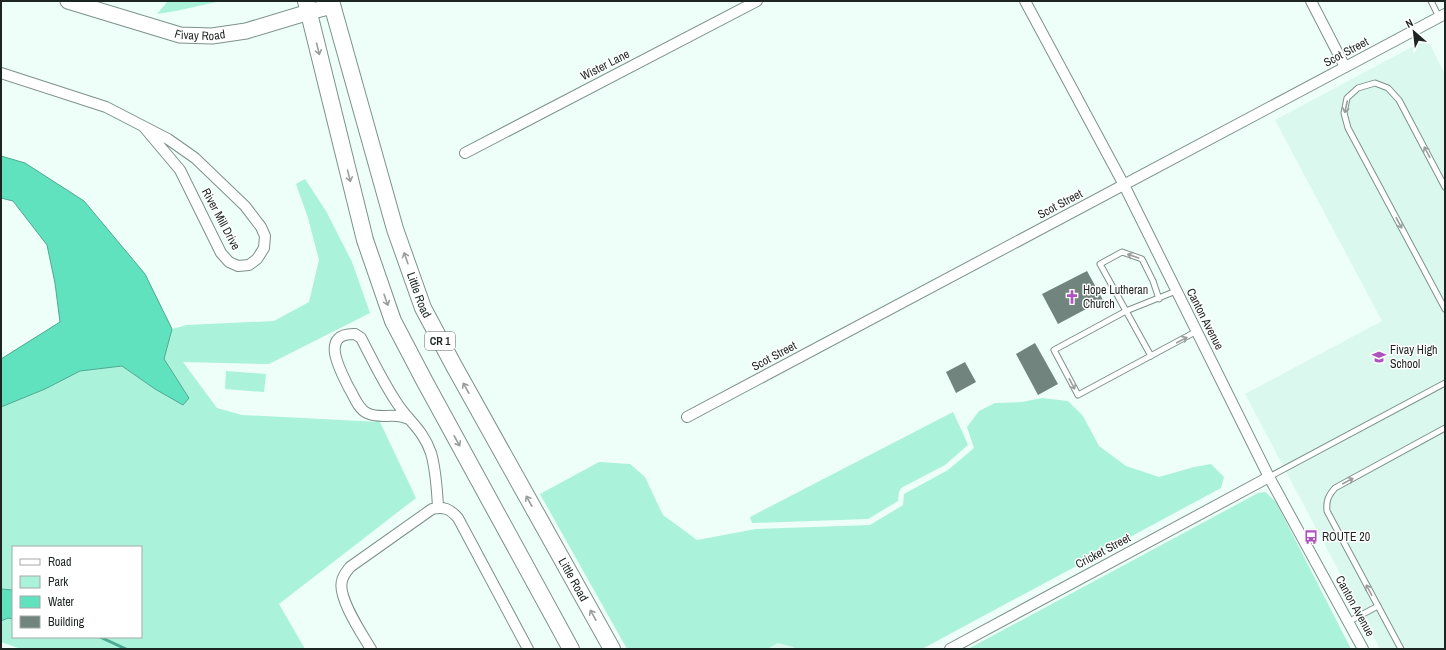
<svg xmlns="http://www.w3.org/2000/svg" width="1446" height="650" viewBox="0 0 1446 650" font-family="'Archivo Narrow',sans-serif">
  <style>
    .built { fill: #daf8ed }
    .green { fill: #abf2db }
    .water { fill: #61e2be; stroke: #4da990 }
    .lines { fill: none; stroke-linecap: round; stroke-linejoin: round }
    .stream { stroke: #4da990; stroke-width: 3 }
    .building { fill: #71847d }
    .lane-casing { stroke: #7d918a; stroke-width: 7 }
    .street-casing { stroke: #7d918a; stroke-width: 12 }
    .secondary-casing { stroke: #7d918a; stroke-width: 17 }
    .primary-casing { stroke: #7d918a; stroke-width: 18 }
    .lane { stroke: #fff; stroke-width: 5 }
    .street { stroke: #fff; stroke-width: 10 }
    .secondary { stroke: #fff; stroke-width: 15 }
    .primary { stroke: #fff; stroke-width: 16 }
    .oneway { stroke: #999d9c }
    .labels { text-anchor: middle; stroke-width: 3; stroke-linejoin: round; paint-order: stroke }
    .shield { fill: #fff; stroke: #616665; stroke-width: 1 }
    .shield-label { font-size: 11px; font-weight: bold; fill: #1d2523 }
    .street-label { font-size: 12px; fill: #1d2523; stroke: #fff }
    .poi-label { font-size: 12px; fill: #1d2523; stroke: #fff; text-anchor: start }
  </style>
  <rect width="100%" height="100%" fill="#edfff8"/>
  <g class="built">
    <polygon points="1427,39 1445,74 1445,649 1380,649 1245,394 1382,321 1275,120"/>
    <polygon points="778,643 794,647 795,649 767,649"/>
  </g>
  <g class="green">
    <polygon points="168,1 221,1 176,11 157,14"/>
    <polygon points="305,179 326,211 352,262 370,313 269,364 183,362 217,408 242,415 380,422 416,498 279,604 305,649 21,649 1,642 1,621 8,618 13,619 13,637 141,637 141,547 13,547 13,590 1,589 1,407 45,389 80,371 122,366 155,389 183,405 189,397 164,359 172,329 187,325 274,321 309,302 319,260 308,218 296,184"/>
    <polygon points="226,371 266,374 264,392 225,389"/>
    <polygon points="1042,398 1068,401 1083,416 1099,446 1126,466 1159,477 1194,467 1211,464 1224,477 1221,488 922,649 795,649 793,647 778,643 767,649 627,649 540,494 599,462 630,464 645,477 663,515 697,540 756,529 870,525 903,505 904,494 948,470 974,448 967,427 979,411 995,403 1022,402"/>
    <polygon points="953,412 961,429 968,445 945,465 901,488 899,492 898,501 868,519 752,523 750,517"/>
    <polygon points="1265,492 1276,502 1351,649 968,649 1258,493"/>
  </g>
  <g class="water">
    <polygon points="1,156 25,163 84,201 145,274 172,329 164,359 189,398 183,405 155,389 122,366 80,371 45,389 1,407 1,359 60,322 55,283 47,245 13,201 1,198"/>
    <polygon points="1,589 13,590 13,619 8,618 1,621"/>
  </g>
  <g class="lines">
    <polyline class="stream" points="100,637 126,649"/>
  </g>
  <g class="building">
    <polygon points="1087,271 1103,300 1058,324 1042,294"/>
    <polygon points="1035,343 1058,384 1038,395 1016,354"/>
    <polygon points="965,362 976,382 956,393 946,372"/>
  </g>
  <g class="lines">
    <defs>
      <g id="lane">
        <polyline points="1431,1 1439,17"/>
        <polyline points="1445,187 1399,100 1388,88 1375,83 1358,88 1347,98 1344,113 1348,128 1445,309"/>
        <polyline points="1176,291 1126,311 1054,350 1078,395 1197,331"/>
        <polyline points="1151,356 1100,264 1122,252 1142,259 1153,281 1159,299"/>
        <polyline points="1269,477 1445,383"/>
        <polyline points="1348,622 1378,606"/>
        <path d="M1401 649 1327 511C1326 501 1328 496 1335 488L1445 428"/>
      </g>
      <g id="street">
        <polyline points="1025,1 1124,185 1269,477 1363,649"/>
        <polyline points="1311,1 1345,67"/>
        <polyline points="1,73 106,107 168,139 195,158 245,206 261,227 265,236 264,248 257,259 249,265 238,266 229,262 221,253 180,170 143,126"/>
        <polyline points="465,153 757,1"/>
        <polyline points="687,417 1445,14"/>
        <path d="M409 419C406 418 401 416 397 416 387 415 376 418 367 413 358 409 354 396 349 388 340 370 319 333 355 334L361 338C372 359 382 380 395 400 407 420 423 429 431 453 436 470 437 489 438 507"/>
        <path d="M371 649C362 634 337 597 342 581 343 575 347 571 350 567L432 509C444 506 450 509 458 518L528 649"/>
        <polyline points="950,649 1269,477"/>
      </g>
      <g id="secondary">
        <path id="s1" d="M68 1 180 35 212 36 246 31 309 12 332 6"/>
      </g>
      <g id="primary">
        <polyline points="306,1 365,240 393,321 425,382 571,649"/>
        <path id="s2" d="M331 1 395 229 423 308 454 366 612 649"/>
      </g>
    </defs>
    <use href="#lane" class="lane-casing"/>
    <use href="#street" class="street-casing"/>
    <use href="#secondary" class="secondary-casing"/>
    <use href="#primary" class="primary-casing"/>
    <use href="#lane" class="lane"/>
    <use href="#street" class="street"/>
    <use href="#secondary" class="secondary"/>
    <use href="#primary" class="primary"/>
  </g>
  <defs><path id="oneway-shaft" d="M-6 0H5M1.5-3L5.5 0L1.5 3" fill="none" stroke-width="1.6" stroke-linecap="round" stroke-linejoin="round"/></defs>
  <g class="oneway">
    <use href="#oneway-shaft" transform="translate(318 49) rotate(76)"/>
    <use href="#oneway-shaft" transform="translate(1346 107) rotate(102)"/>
    <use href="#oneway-shaft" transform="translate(1427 152) rotate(-118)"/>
    <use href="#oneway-shaft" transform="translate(349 176) rotate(76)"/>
    <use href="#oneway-shaft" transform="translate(1399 223) rotate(62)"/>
    <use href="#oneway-shaft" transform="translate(1133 256) rotate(-161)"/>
    <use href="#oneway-shaft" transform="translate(406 258) rotate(-109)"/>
    <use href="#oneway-shaft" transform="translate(386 300) rotate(71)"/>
    <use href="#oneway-shaft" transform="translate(1182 340) rotate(-28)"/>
    <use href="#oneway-shaft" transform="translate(1072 384) rotate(62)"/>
    <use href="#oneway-shaft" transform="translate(466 388) rotate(-119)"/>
    <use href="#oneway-shaft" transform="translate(457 441) rotate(61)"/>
    <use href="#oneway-shaft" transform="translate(1348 481) rotate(-28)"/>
    <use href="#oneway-shaft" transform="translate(529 501) rotate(-119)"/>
    <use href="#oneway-shaft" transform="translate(1369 590) rotate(-118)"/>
    <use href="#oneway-shaft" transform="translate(593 615) rotate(-119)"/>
  </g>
  <defs>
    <symbol id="church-bare" viewBox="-9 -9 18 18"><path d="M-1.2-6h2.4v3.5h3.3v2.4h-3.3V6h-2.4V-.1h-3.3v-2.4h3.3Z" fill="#ae52bd" stroke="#fff" stroke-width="2.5" paint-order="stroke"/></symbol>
    <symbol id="school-bare" viewBox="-9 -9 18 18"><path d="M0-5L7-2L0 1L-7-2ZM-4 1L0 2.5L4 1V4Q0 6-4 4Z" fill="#ae52bd" stroke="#fff" stroke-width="2.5" paint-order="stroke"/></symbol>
    <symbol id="bus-bare" viewBox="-9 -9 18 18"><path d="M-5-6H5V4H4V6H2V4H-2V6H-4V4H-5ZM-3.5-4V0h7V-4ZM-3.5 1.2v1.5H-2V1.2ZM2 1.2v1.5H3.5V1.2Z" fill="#ae52bd" stroke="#fff" stroke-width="2.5" paint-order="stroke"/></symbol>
  </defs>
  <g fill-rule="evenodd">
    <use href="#church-bare" x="1062" y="287" width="20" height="20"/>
    <use href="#school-bare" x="1369" y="347" width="20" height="20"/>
    <use href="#bus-bare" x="1301" y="527" width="20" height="20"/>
  </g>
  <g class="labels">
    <rect class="shield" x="425" y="332" width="30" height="18" rx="3"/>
    <g class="shield-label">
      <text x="440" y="345">CR 1</text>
    </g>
    <g class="street-label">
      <text dy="4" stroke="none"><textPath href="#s1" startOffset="137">Fivay Road</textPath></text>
      <text transform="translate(1346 52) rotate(-28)" y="4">Scot Street</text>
      <text transform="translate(605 65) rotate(-27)" y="4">Wister Lane</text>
      <text transform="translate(1060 204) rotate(-28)" y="4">Scot Street</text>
      <text transform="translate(221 219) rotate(62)" y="4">River Mill Drive</text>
      <text dy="4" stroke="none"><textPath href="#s2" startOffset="307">Little Road</textPath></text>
      <text transform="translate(1205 319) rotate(63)" y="4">Canton Avenue</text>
      <text transform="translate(774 356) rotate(-28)" y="4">Scot Street</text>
      <text transform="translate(1103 551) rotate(-28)" y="4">Cricket Street</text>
      <text dy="4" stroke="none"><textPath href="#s2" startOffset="631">Little Road</textPath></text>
      <text transform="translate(1355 606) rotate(61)" y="4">Canton Avenue</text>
    </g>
    <g class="poi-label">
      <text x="1083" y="294">Hope Lutheran<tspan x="1083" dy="14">Church</tspan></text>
      <text x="1390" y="354">Fivay High<tspan x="1390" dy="14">School</tspan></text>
      <text x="1322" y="541">ROUTE 20</text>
    </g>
  </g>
  <rect width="1446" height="650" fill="none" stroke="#1d2523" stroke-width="4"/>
  <rect x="12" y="546" width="130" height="92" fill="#ffffff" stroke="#a5a8a7"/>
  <rect x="20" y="559" width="20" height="6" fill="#ffffff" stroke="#a5a8a7"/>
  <text x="48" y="566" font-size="12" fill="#1d2523">Road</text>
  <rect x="20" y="576" width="20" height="12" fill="#abf2db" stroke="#a5a8a7"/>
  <text x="48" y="586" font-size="12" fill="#1d2523">Park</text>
  <rect x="20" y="596" width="20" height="12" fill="#61e2be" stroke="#a5a8a7"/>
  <text x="48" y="606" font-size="12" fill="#1d2523">Water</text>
  <rect x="20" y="616" width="20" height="12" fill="#71847d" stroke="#a5a8a7"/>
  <text x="48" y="626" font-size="12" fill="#1d2523">Building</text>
  <g transform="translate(1414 32) rotate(332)" stroke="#ffffff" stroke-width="3" paint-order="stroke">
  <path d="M0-3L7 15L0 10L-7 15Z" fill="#1d2523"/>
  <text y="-6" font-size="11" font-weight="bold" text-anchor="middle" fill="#1d2523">N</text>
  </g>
</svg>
